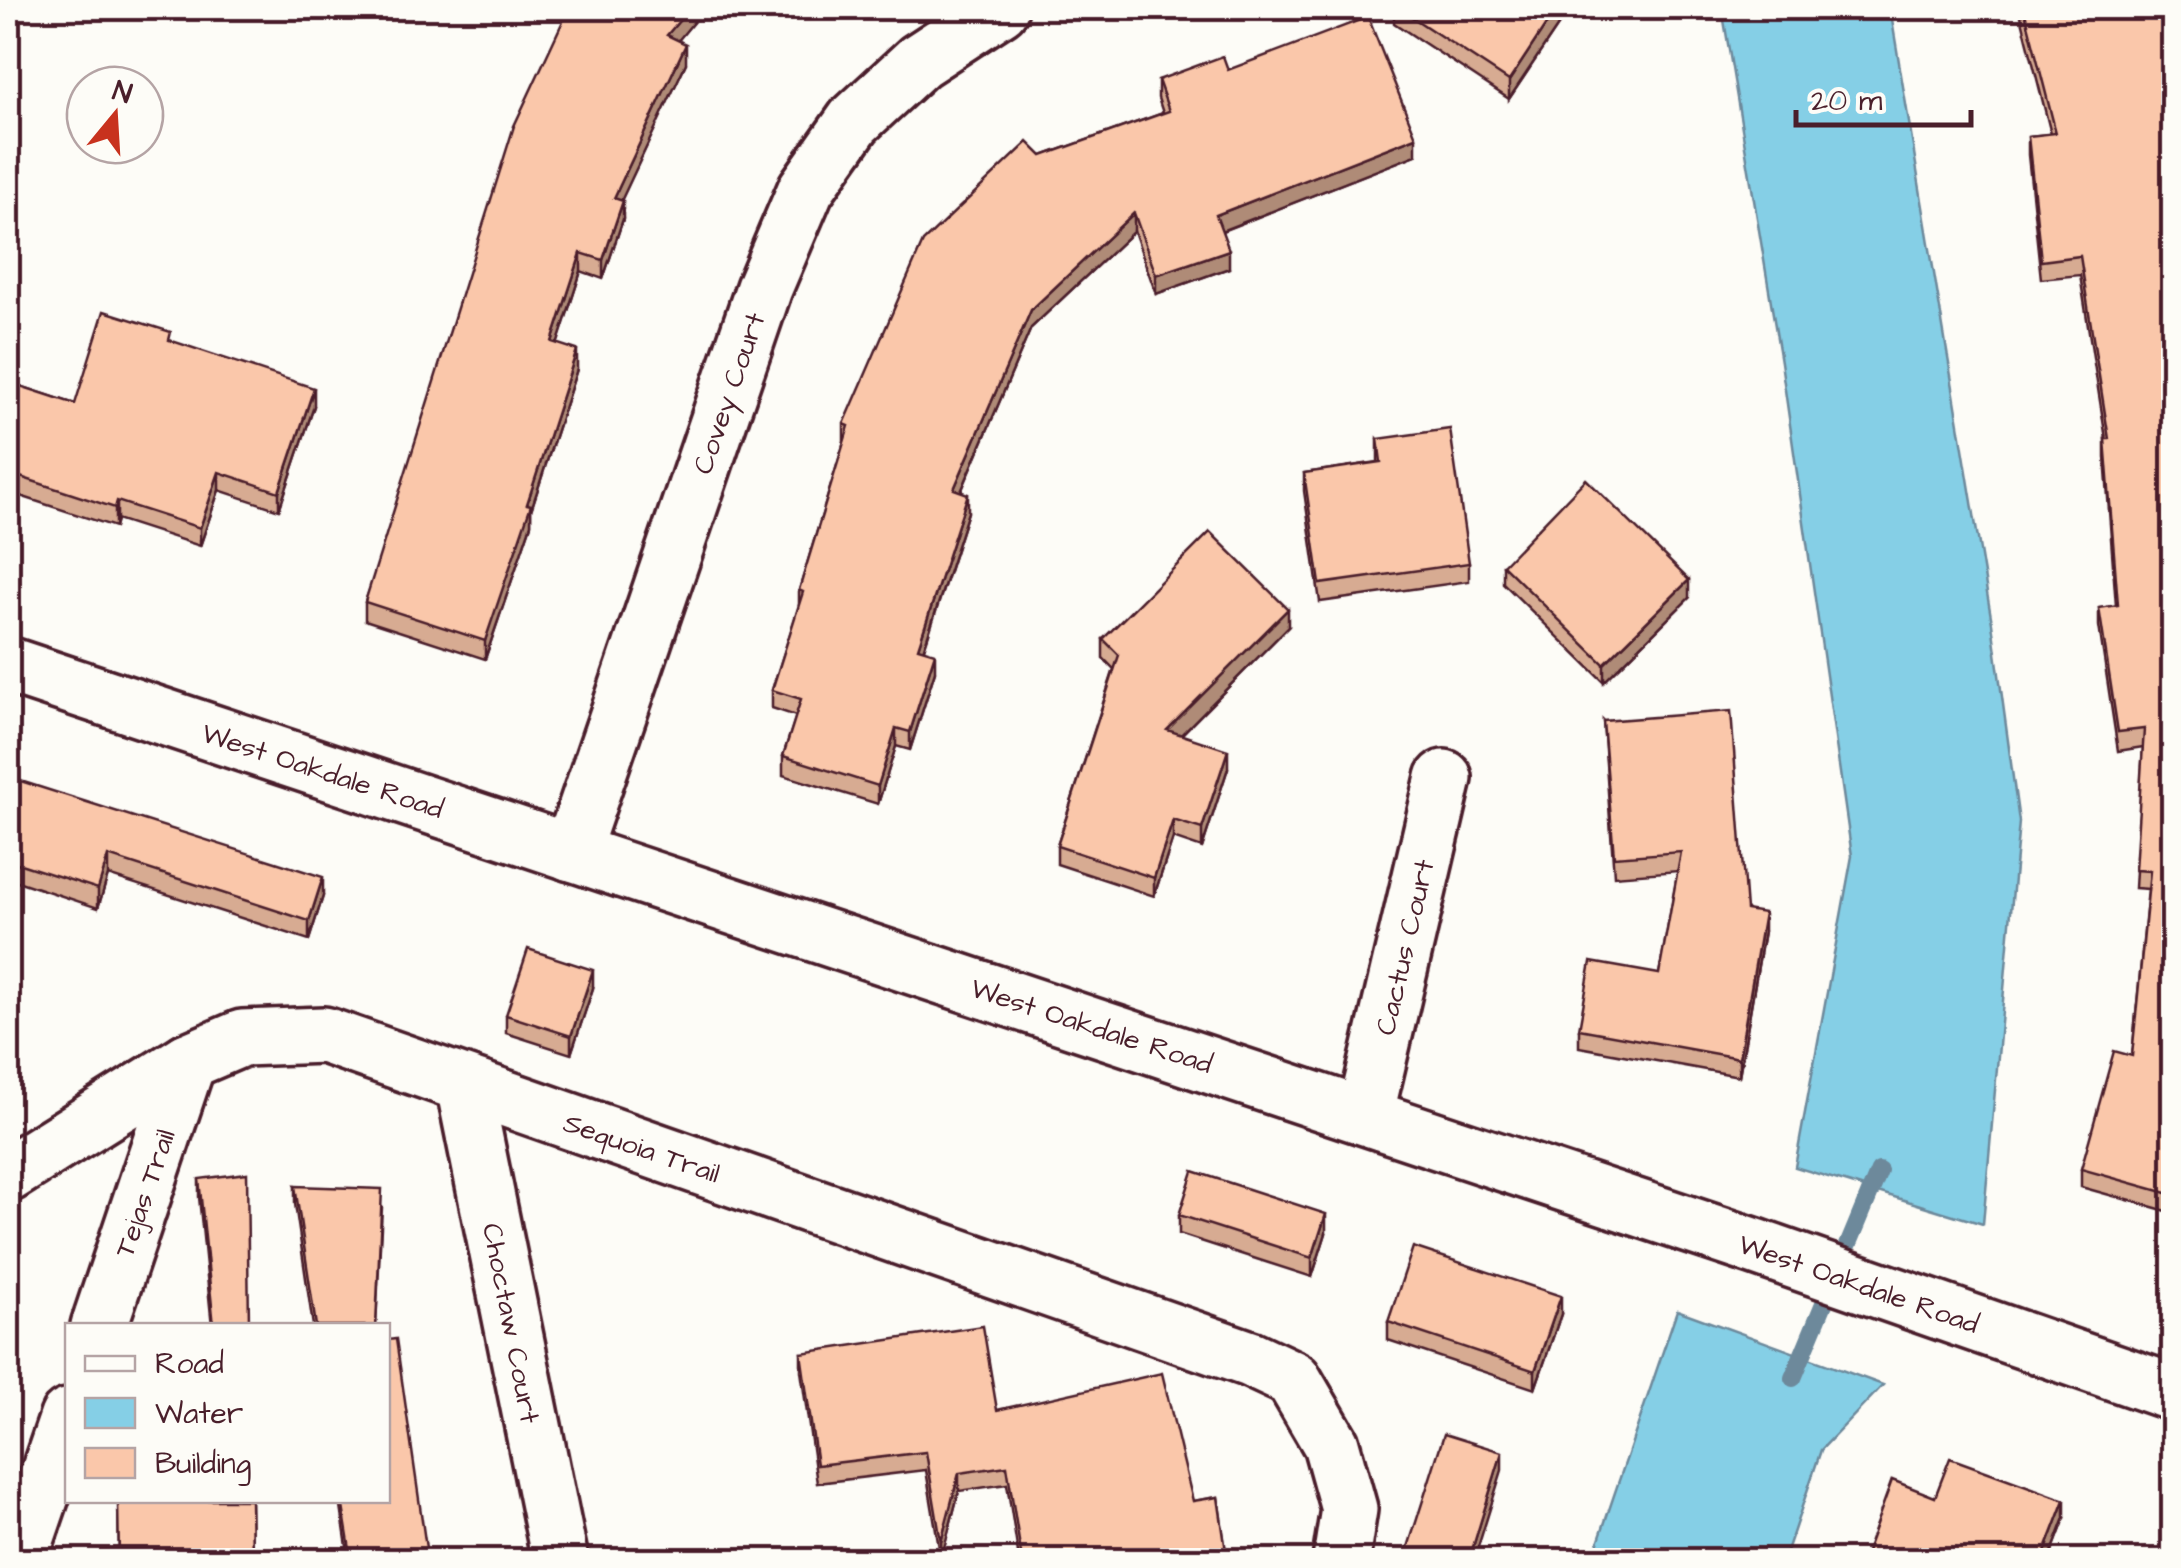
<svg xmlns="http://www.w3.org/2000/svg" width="2181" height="1568" viewBox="0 0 2181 1568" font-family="'Architects Daughter',sans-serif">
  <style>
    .water { fill: #85cfe6; stroke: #6d899b; stroke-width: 2.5 }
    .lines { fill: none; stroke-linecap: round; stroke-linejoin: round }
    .stream { stroke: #6d899b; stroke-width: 18 }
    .minor-casing { stroke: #4a1f2b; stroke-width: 62 }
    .minor { stroke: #fdfcf7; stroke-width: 55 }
    .wall { fill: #d7ab92; stroke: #4a1f2b; stroke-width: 2.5 }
    .shaded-wall { fill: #af8b77; stroke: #4a1f2b; stroke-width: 2.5 }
    .building { fill: #fac7aa; stroke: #4a1f2b; stroke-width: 2.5 }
    .labels { text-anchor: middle; stroke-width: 8; stroke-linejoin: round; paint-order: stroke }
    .street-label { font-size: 28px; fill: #4a1f2b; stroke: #fdfcf7 }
  </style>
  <rect width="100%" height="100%" fill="#fdfcf7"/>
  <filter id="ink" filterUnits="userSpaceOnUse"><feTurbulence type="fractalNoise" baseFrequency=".01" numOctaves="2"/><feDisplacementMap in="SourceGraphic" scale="20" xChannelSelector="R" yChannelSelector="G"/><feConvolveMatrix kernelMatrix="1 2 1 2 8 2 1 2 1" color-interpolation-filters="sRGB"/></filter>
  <g filter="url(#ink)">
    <g class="water">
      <polygon points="1722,8 1890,8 1992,623 2019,822 1983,1224 1795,1167 1852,856 1781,362"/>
      <polygon points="1677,1310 1883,1385 1821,1450 1784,1560 1592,1560"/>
    </g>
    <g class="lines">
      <polyline class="stream" points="1793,1378 1879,1171"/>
      <defs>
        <g id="minor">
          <polyline points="8,665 1756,1247 2174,1393"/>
          <polyline points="571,853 764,288 806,189 854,121 919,61 1000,8"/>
          <polyline points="464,1085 560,1560"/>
          <polyline points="1365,1116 1444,778"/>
          <polyline points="8,1174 188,1061 242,1038 324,1035 1250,1359 1293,1379 1331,1444 1349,1509 1341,1560"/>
          <polyline points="99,1326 188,1061"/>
          <polyline points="19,1560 68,1417"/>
        </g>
      </defs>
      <use href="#minor" class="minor-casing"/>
      <use href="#minor" class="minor"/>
    </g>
    <g class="wall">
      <polygon points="569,8 705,8 678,40 686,63 621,200 623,219 603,279 581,271 557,344 577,369 531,510 531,524 485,659 365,620 365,602"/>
      <polygon points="1394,8 1570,8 1509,99 1394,23"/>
      <polygon points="2019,8 2146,8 2174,40 2174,1213 2081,1187 2081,1169 2132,1056 2148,889 2135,888 2143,747 2118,751 2099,626 2099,608 2116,606 2105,457 2105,439 2106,439 2080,275 2041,279 2028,155 2028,136 2051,134"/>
      <polygon points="1228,70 1416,155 1222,231 1229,268 1156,294 1134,231 1031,328 961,492 968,512 924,649 935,671 910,750 896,746 878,804 783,775 783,756 796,716 772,708 772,690 799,606 799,590 844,442 844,424 1042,156 1163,113 1158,98 1158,80"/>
      <polygon points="171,341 314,406 279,510 219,490 200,546 117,519 115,527 8,492 8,382 75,404"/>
      <polygon points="1378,439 1469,563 1469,581 1320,602 1304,491 1304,473 1378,462"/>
      <polygon points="1503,565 1689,598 1604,682 1503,583"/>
      <polygon points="1288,627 1181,735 1228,768 1202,848 1173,838 1154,896 1057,864 1057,846 1114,669 1103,658 1103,639"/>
      <polygon points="1603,721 1764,931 1739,1076 1579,1047 1579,1029 1659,974 1678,871 1614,876"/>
      <polygon points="8,777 323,896 309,940 108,875 98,908 8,878"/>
      <polygon points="593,988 571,1054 506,1033 506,1015"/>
      <polygon points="199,1179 249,1326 212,1326 199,1197"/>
      <polygon points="295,1186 382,1207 376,1326 313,1326 295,1204"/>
      <polygon points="1179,1215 1326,1233 1312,1277 1179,1234"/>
      <polygon points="1561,1314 1535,1389 1388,1340 1388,1322"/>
      <polygon points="801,1353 997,1410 1193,1501 1218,1497 1227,1560 1019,1560 1007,1484 959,1491 941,1560 926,1470 817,1483 801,1371"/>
      <polygon points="1935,1497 2065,1518 2049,1560 1866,1560 1866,1552"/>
      <polygon points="118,1500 251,1500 252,1560 119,1560"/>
      <polygon points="340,1500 388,1500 427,1555 427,1560 349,1560"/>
    </g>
    <g class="shaded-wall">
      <polygon points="690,8 705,8 667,54 667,35"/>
      <polygon points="1557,8 1570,8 1509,99 1509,81"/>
      <polygon points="686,44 686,63 614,216 614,198"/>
      <polygon points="1416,137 1416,155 1216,233 1216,215"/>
      <polygon points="623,201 623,219 603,279 603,260"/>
      <polygon points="1134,213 1134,231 1031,328 954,508 954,489 1031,310"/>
      <polygon points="1229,250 1229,268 1156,294 1156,275"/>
      <polygon points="581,253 581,271 552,361 552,342"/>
      <polygon points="577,350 577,369 531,510 531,524 485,659 485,641 527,504"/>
      <polygon points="314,388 314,406 279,510 279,492"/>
      <polygon points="219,472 219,490 200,546 200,528"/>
      <polygon points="968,494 968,512 918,666 918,648"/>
      <polygon points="117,501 117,519 115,527 115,508"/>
      <polygon points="1689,580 1689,598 1604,682 1604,664"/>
      <polygon points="1288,609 1288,627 1167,749 1167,730"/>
      <polygon points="935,653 935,671 910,750 910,732"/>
      <polygon points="896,728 896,746 878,804 878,786"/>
      <polygon points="1228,750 1228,768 1202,848 1202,829"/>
      <polygon points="1173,820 1173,838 1154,896 1154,878"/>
      <polygon points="108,856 108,875 98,908 98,889"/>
      <polygon points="323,877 323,896 309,940 309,921"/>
      <polygon points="1764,913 1764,931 1739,1076 1739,1058"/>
      <polygon points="593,970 593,988 571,1054 571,1036"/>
      <polygon points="1326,1214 1326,1233 1312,1277 1312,1258"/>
      <polygon points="1561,1296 1561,1314 1535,1389 1535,1371"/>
      <polygon points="1502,1452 1502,1470 1474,1560 1469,1560"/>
      <polygon points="959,1473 959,1491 941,1560 941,1542"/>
      <polygon points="2065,1500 2065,1518 2049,1560 2042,1560"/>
    </g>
    <g class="building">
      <polygon points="569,8 690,8 667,35 686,44 614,198 623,201 603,260 581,253 552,342 577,350 527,504 531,505 485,641 365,602 514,126"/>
      <polygon points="1398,8 1557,8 1509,81"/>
      <polygon points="2024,8 2146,8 2146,9 2165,8 2174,40 2174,1195 2081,1169 2114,1051 2132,1056 2150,871 2135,870 2144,729 2118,732 2099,608 2118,605 2105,439 2109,439 2080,256 2041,261 2028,136 2056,133"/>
      <polygon points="1368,17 1416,137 1216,215 1229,250 1156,275 1134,213 1031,310 954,489 968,494 918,648 935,653 910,732 896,728 878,786 783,756 801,699 772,690 803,592 799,590 849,426 844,424 923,242 1028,142 1042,156 1169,111 1158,80 1223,56 1228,70"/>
      <polygon points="104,311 171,332 169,340 314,388 279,492 219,472 200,528 117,501 115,508 8,473 8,382 75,404"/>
      <polygon points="1450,429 1469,563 1320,584 1304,473 1381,462 1378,439"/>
      <polygon points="1586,479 1689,580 1604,664 1503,565"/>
      <polygon points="1210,532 1288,609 1167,730 1228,750 1202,829 1173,820 1154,878 1057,846 1119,655 1103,639"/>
      <polygon points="1731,711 1746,910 1764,913 1739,1058 1579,1029 1591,962 1659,974 1681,852 1614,857 1603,721"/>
      <polygon points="8,777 323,877 309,921 108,856 98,889 8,860"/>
      <polygon points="528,949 593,970 571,1036 506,1015"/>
      <polygon points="1193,1171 1326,1214 1312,1258 1179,1215"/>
      <polygon points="247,1173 249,1326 214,1326 199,1179"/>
      <polygon points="295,1186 382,1189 376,1326 316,1326"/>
      <polygon points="1413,1247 1561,1296 1535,1371 1388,1322"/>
      <polygon points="983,1326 997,1410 1162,1373 1193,1501 1218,1497 1227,1558 1214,1560 1022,1560 1007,1466 959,1473 941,1542 926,1452 817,1465 801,1353"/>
      <polygon points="396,1339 427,1555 351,1556 342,1500 388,1500 388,1340"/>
      <polygon points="1444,1434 1502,1452 1469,1560 1404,1560"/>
      <polygon points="1950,1458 2065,1500 2042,1560 1888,1560 1866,1552 1892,1480 1935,1497"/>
      <polygon points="118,1500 251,1500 252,1557 119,1558"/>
    </g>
  </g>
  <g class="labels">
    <g class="street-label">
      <text transform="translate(728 393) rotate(-71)" y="10">Covey Court</text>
      <text transform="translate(323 770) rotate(18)" y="10">West Oakdale Road</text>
      <text transform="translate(1404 947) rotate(-77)" y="10">Cactus Court</text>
      <text transform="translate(1092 1025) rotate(18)" y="10">West Oakdale Road</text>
      <text transform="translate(642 1147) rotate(19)" y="10">Sequoia Trail</text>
      <text transform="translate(144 1193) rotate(-71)" y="10">Tejas Trail</text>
      <text transform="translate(1859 1283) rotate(19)" y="10">West Oakdale Road</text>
      <text transform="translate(512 1323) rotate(79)" y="10">Choctaw Court</text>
    </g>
  </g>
  <rect width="2181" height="1568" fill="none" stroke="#fdfcf7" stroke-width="40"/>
  <rect x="20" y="20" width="2141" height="1528" fill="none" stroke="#4a1f2b" stroke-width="4" filter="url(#ink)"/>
  <rect x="65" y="1323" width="325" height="180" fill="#fdfcf7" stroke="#b5a4a5" stroke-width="2.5"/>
  <rect x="85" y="1356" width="50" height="15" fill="#fdfcf7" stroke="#b5a4a5" stroke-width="2.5"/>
  <text x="155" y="1373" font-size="30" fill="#4a1f2b">Road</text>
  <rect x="85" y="1398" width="50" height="30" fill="#85cfe6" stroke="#b5a4a5" stroke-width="2.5"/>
  <text x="155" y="1423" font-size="30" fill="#4a1f2b">Water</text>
  <rect x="85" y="1448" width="50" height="30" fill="#fac7aa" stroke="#b5a4a5" stroke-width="2.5"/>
  <text x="155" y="1473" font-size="30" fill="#4a1f2b">Building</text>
  <g transform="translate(115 115) rotate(18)"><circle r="48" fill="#fdfcf7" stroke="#b5a4a5" stroke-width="2.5"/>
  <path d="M0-8L18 38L0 25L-18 38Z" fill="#c8321e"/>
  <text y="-15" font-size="28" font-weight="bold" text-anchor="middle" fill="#4a1f2b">N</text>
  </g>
  <path d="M1796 110v15h175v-15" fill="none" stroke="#4a1f2b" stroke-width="5"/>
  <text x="1811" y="110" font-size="30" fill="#4a1f2b" stroke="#fdfcf7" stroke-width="8" paint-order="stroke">20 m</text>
</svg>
